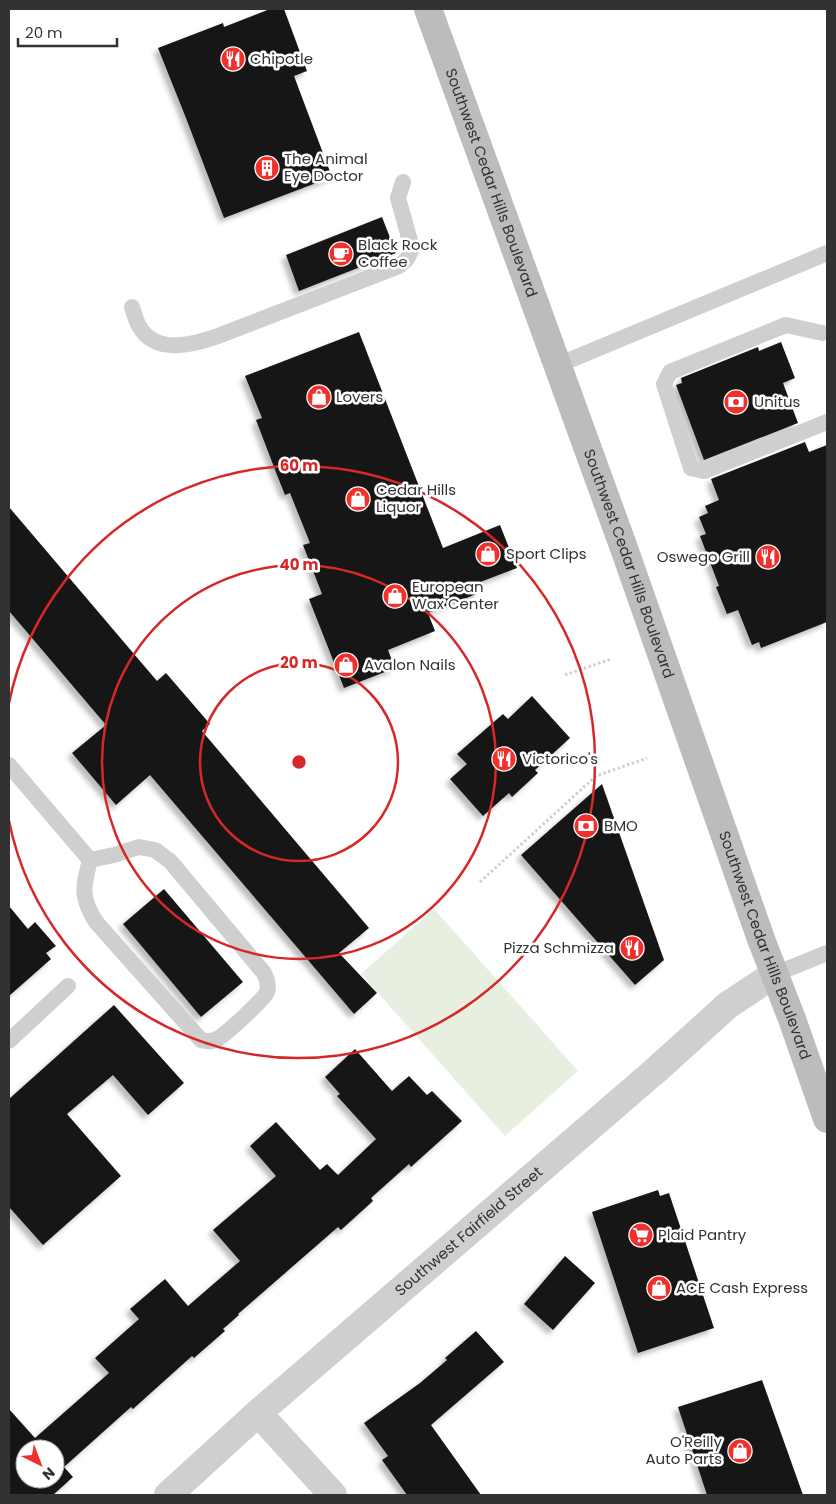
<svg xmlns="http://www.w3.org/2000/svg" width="836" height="1504" viewBox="0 0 836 1504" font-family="Poppins,sans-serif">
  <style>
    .green { fill: #e7efe0 }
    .building { fill: #191919; fill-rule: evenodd; filter: url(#shadow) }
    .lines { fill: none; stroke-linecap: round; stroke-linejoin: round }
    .path { stroke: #cfcfcf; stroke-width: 3; stroke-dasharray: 2.5 2.5; stroke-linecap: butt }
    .service { stroke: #cfcfcf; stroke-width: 16 }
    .minor { stroke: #cfcfcf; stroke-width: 28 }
    .secondary { stroke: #bcbcbc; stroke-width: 28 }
    .ring { fill: none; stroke: #d62828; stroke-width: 2.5 }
    .labels { text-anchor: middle; stroke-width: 5; stroke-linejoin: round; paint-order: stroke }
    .poi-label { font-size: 15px; fill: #323232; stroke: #fff; text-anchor: start }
    .street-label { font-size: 15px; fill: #323232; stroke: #fff }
    .centre { fill: #d62828; stroke: #fff; stroke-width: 2.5 }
    .ring-label { font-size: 15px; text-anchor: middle; font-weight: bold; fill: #d62828; stroke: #fff; stroke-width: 5; stroke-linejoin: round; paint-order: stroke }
  </style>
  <defs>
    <filter id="shadow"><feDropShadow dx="-4.5" dy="4.5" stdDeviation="2.5" flood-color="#0004"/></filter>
  </defs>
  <rect width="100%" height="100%" fill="#fff"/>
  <polygon class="green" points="434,909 578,1071 505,1136 361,974"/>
  <g class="building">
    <polygon points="270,9 284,9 307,71 294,76 332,177 224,218 186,118 158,48 223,23 224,27"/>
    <polygon points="382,217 396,253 299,291 286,255"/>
    <polygon points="359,332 443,548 500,525 517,568 475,584 479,593 428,613 435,631 388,650 395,668 344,688 309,599 322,594 303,545 310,543 290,493 285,495 277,475 256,420 262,418 245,376"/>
    <polygon points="781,342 795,378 783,383 798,423 704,460 676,385 682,383 681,378 758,347 759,351"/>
    <polygon points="805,442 809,452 827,445 827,622 761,648 759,642 752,645 738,610 727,614 716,587 719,586 700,536 706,534 699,517 708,513 705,506 719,500 711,479"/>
    <polygon points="9,507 157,681 166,673 210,724 202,731 369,928 339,953 377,993 354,1014 150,775 116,805 72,753 106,725 9,611"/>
    <polygon points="532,696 570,738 535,770 538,773 512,797 509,793 483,816 450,779 467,764 457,754 503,714 508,719"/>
    <polygon points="602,784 664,960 635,985 521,855"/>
    <polygon points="164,889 243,982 201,1017 123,924"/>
    <polygon points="9,906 28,929 35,922 56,946 46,953 51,959 9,996"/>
    <polygon points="114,1005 184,1083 148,1115 113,1075 67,1114 121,1176 43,1245 9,1207 9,1099"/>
    <path d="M355 1049 392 1091 409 1076 427 1095 432 1091 462 1121 411 1167 409 1164 371 1198 373 1201 341 1230 338 1227 238 1314 239 1315 223 1329 225 1331 194 1358 192 1356 133 1409 131 1407 64 1467 73 1477 53 1495H9V1409L35 1438 109 1373 95 1358 139 1319 130 1309 165 1279 188 1306 240 1261 213 1230 276 1176 250 1146 276 1122 320 1170 327 1164 338 1175 376 1139 337 1096 340 1094 325 1077ZM25 1449H55V1479H25Z"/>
    <polygon points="658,1190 660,1196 669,1193 714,1328 638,1353 592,1212"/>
    <polygon points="565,1256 595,1283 553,1330 524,1304"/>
    <polygon points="476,1331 504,1362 431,1425 481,1495 407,1495 382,1460 388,1456 364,1423 420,1383 447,1360 445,1358"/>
    <polygon points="762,1380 803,1495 707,1495 678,1407"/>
  </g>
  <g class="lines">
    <g class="path">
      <polyline points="565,675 611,659"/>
      <polyline points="480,882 596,776 647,758"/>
    </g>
    <g class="service">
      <path d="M132 307C134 313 136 321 139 326 155 355 193 345 218 336L399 266 407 259 411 251 410 241 398 198 403 182"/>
      <polyline points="822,333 786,325 670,372 664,384 691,468 704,471 827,422"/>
      <polyline points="558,365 827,253"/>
      <polyline points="9,765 90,860"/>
      <path d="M139 847 155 850 170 861 264 973C267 979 269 986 267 992 264 999 227 1033 219 1038 213 1042 208 1042 201 1040L96 922C80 896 83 888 90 860L114 855Z"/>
      <polyline points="775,974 827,953"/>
      <polyline points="9,1041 68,986"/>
    </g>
    <g class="minor">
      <polyline points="258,1413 333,1495"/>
      <path id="s1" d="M168 1495 258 1413 655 1071 728 1005 775 974"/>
    </g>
    <path class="secondary" id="s2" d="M428 9 625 551 761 939 792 1019 827 1119"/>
  </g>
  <g class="ring">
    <circle cx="299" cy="762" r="99"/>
    <circle cx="299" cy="762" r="197"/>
    <path d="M9 703A296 296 0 1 1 9 821"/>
  </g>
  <defs>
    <symbol id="restaurant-disc" viewBox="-11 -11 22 22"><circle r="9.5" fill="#f1302c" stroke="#fff"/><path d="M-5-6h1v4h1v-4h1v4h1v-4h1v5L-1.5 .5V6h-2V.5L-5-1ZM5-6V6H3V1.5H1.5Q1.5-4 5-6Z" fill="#fff"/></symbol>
    <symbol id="building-disc" viewBox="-11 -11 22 22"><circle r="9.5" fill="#f1302c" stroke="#fff"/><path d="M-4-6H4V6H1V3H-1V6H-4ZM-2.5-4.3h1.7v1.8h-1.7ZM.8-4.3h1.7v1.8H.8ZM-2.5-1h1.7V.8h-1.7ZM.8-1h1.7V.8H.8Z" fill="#fff"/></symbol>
    <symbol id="cafe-disc" viewBox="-11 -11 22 22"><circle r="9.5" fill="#f1302c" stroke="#fff"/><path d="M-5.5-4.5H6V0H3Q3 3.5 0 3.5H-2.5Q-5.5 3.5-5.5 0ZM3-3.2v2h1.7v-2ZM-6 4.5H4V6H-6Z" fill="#fff"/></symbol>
    <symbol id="shop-disc" viewBox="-11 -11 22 22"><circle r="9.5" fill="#f1302c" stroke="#fff"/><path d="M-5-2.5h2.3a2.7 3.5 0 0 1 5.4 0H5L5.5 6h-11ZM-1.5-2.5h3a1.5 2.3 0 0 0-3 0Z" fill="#fff"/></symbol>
    <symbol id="bank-disc" viewBox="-11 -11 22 22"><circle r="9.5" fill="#f1302c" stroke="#fff"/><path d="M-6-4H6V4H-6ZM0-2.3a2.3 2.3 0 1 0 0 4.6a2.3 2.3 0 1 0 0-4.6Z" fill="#fff"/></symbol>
    <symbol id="supermarket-disc" viewBox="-11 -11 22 22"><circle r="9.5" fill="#f1302c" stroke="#fff"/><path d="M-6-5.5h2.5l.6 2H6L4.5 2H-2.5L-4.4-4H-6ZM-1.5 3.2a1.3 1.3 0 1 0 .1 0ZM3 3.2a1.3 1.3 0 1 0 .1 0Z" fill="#fff"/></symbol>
  </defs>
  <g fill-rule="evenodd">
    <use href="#restaurant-disc" x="219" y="45" width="28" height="28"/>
    <use href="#building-disc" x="253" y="154" width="28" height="28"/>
    <use href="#cafe-disc" x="327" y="240" width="28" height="28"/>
    <use href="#shop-disc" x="305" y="383" width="28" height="28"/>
    <use href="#bank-disc" x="722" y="388" width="28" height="28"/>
    <use href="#shop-disc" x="344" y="485" width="28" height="28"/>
    <use href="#shop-disc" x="474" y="540" width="28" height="28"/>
    <use href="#restaurant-disc" x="754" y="543" width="28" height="28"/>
    <use href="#shop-disc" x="381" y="582" width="28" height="28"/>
    <use href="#shop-disc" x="332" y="651" width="28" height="28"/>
    <use href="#restaurant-disc" x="490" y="745" width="28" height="28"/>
    <use href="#bank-disc" x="572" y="812" width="28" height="28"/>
    <use href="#restaurant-disc" x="618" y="934" width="28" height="28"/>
    <use href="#supermarket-disc" x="627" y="1221" width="28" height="28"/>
    <use href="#shop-disc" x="645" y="1274" width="28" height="28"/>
    <use href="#shop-disc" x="726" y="1437" width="28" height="28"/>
  </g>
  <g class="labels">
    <g class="poi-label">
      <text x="250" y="64">Chipotle</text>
      <text x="284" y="164">The Animal<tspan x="284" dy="17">Eye Doctor</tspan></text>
      <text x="358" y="250">Black Rock<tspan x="358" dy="17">Coffee</tspan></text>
      <text x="336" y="402">Lovers</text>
      <text x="754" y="407">Unitus</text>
      <text x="376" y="495">Cedar Hills<tspan x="376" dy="17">Liquor</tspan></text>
      <text x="506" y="559">Sport Clips</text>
      <text x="750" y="562" text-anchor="end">Oswego Grill</text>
      <text x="412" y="592">European<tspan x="412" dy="17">Wax Center</tspan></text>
      <text x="364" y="670">Avalon Nails</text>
      <text x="522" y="764">Victorico's</text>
      <text x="604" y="831">BMO</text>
      <text x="614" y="953" text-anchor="end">Pizza Schmizza</text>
      <text x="658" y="1240">Plaid Pantry</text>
      <text x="676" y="1293">ACE Cash Express</text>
      <text x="722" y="1447" text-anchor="end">O'Reilly<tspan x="722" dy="17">Auto Parts</tspan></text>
    </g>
    <g class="street-label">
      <text dy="5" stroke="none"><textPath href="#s2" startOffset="185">Southwest Cedar Hills Boulevard</textPath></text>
      <text dy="5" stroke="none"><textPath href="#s2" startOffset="590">Southwest Cedar Hills Boulevard</textPath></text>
      <text dy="5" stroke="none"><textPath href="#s2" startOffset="995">Southwest Cedar Hills Boulevard</textPath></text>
      <text dy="5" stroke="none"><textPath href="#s1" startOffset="400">Southwest Fairfield Street</textPath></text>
    </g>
  </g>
  <circle cx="299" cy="762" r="8" class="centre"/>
  <g class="ring-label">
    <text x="299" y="471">60 m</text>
    <text x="299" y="570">40 m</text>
    <text x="299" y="668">20 m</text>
  </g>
  <rect width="836" height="1504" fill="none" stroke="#323232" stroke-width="20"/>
  <g transform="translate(40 1464) rotate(138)"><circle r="24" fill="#ffffff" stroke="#adadad"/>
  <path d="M0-4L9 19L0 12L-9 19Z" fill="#f1302c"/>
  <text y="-8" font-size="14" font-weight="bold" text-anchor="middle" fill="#323232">N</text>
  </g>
  <path d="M18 38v8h99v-8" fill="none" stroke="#323232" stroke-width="2.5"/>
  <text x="25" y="38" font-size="15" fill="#323232" stroke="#ffffff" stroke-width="4" paint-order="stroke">20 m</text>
</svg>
